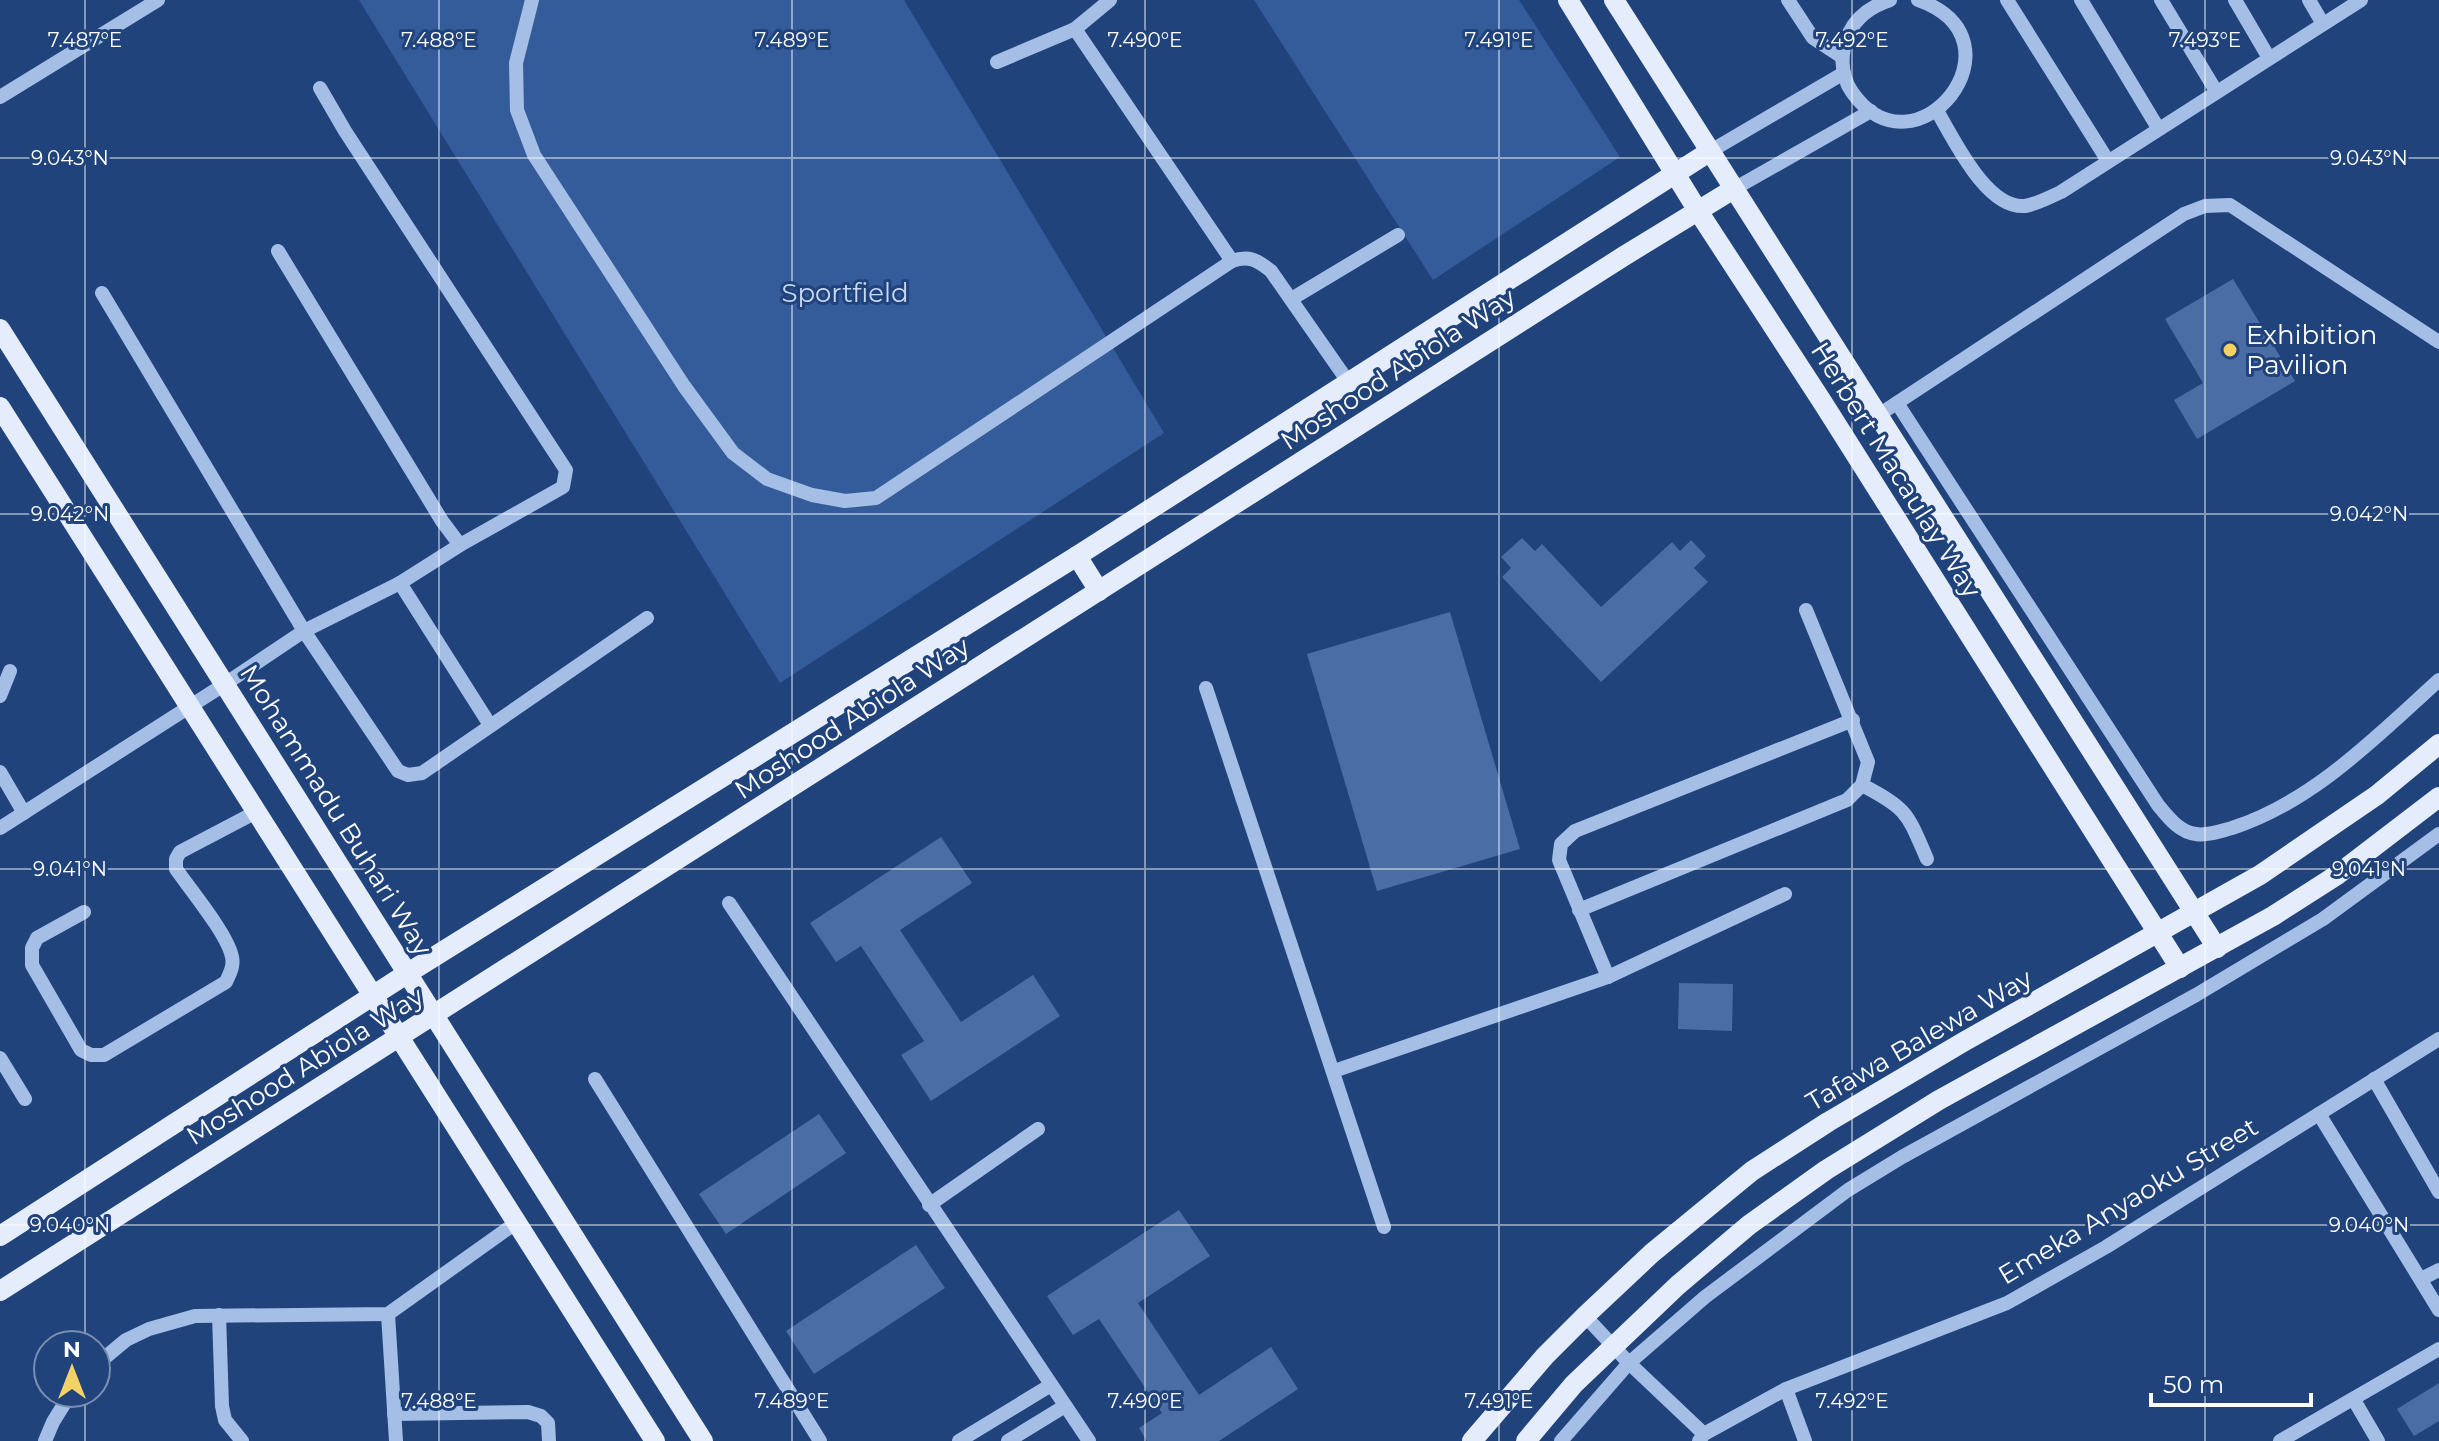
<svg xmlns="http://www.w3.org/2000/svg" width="2439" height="1441" viewBox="0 0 2439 1441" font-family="Montserrat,sans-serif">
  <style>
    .green { fill: #355c9a }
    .building { fill: #4a6da5 }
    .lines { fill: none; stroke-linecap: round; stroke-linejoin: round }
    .minor { stroke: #a4bee6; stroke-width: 14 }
    .major { stroke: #e5edfd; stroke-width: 20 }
    .ticks { fill: none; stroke: #fff; stroke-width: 2; stroke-opacity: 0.45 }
    .poi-dot { fill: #f2d266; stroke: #21437c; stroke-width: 3 }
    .labels { text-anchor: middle; stroke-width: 6; stroke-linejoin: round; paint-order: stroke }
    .park-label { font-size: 26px; fill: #c8d9f5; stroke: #21437c }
    .poi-label { font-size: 26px; fill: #fff; stroke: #21437c; text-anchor: start }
    .street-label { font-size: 26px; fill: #fff; stroke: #21437c }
    .ticks-label { font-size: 20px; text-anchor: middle; fill: #fff; stroke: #21437c; stroke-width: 6; stroke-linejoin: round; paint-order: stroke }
  </style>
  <rect width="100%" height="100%" fill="#21437c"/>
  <g class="green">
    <polygon points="359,0 904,0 1164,433 780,683"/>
    <polygon points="1254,0 1519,0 1620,157 1433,280"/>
  </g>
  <g class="building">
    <polygon points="2233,279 2295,381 2197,439 2174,400 2203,383 2165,319"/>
    <polygon points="1522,538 1535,551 1542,544 1601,607 1672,542 1680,551 1691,540 1706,556 1694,568 1708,582 1601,682 1502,577 1511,568 1501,557"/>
    <polygon points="1450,612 1520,849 1377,891 1307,654"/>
    <polygon points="941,837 972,883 900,930 961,1022 1033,975 1060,1016 931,1101 901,1055 924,1041 861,946 836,962 810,923"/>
    <polygon points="1679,983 1733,984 1732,1031 1678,1029"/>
    <polygon points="819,1114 846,1153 726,1234 699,1194"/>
    <polygon points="1179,1210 1210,1256 1138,1303 1199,1395 1271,1347 1298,1389 1219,1441 1147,1441 1139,1428 1162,1413 1099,1319 1073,1335 1047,1296"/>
    <polygon points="916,1245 945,1288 814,1374 786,1331"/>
    <polygon points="2439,1383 2439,1421 2414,1436 2397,1409"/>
  </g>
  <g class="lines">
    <g class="minor">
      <path d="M532 0 516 63 517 110 534 155 684 386 733 453 767 479 812 495 845 501 876 498 1232 261C1249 255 1257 260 1271 271L1349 383"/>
      <polyline points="1788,0 1813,38 1842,57"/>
      <path d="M1890 0C1872 6 1857 16 1849 33 1840 52 1840 75 1852 92 1915 183 2031 40 1918 0"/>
      <polyline points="2007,0 2108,161"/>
      <polyline points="2081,0 2158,128"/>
      <polyline points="2161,0 2216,91"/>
      <polyline points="2235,0 2269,58"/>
      <polyline points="2309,0 2323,24"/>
      <polyline points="1075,29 1232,261"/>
      <polyline points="997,62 1075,29 1110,0"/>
      <polyline points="320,88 345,131 566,470 563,487 460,545"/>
      <polyline points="0,97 158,0"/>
      <path d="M1937 111C1954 139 1986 209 2025 206 2037 204 2050 197 2061 192L2361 0"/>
      <polyline points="1709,152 1844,73"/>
      <polyline points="1732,190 1871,111"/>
      <polyline points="102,293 304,631 398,771 408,775 422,773 647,618"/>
      <polyline points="1293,298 1398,235"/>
      <path d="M1897 403 2158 805C2168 817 2179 832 2196 834 2207 836 2221 831 2232 828 2313 802 2377 736 2439 680"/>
      <polyline points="1877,416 2184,214 2205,206 2230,205 2439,342"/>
      <polyline points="400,583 490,725"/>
      <polyline points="1206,688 1384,1227"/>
      <polyline points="0,696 10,671"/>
      <polyline points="0,772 24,813"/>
      <path d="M1862 785C1908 809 1907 813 1927 859"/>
      <polyline points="0,828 225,684 304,631 400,583 460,545 442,521 278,251"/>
      <polyline points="729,903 1089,1441"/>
      <polyline points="1579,910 1847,800 1862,785 1868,762 1806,610"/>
      <path d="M84 912 37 938 32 948V965L81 1050 91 1055H104L226 982C230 973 234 966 232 957 228 935 190 889 176 869V859L180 852 258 811"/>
      <polyline points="1608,977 1559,860 1561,844 1575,831 1853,720"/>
      <polyline points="0,1058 25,1099"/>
      <polyline points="1334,1071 1608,977 1785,894"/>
      <polyline points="595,1079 820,1441"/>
      <polyline points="2374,1079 2439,1192"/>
      <polyline points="2319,1114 2439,1310"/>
      <polyline points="929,1205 1038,1129"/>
      <polyline points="2421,1279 2439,1270"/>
      <polyline points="388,1314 396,1441"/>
      <polyline points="219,1315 222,1406 225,1420 242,1441"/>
      <polyline points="1585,1316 1629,1363 1704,1434"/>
      <polyline points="96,1365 126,1340 149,1329 195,1316 388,1314 517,1222"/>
      <polyline points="1786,1389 1805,1441"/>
      <polyline points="2354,1400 2378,1441"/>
      <polyline points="394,1414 528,1412 541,1416 548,1423 549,1441"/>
      <polyline points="45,1441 53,1422 71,1393"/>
      <polyline points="959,1441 1051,1385"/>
      <polyline points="1008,1441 1065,1406"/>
      <polyline points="1561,1441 1629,1363 1705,1297 1848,1190 1902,1157 2196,995 2323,919 2439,834"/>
      <polyline points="1699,1441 1704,1434 1786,1389 2007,1303 2106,1247 2439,1039"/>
      <polyline points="2280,1441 2439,1349"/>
    </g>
    <g class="major">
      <polyline points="1568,0 1698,211 1823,403 2180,968"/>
      <polyline points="1614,0 2217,948"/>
      <polyline points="0,329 703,1441"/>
      <polyline points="0,407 655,1441"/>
      <polyline points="1077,556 1099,591"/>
      <polyline points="0,1236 408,973 1077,556 1709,152"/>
      <polyline points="0,1291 1624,256 1732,190"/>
      <polyline points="1472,1441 1545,1356 1585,1316 1652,1253 1752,1171 1828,1122 1965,1041 2260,875 2377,795 2439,744"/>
      <polyline points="1526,1441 1574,1384 1678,1285 1749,1225 1826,1170 1939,1100 2273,916 2337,875 2439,797"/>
    </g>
  </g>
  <path class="ticks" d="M85 0V1345M439 0V1441M792 0V1441M1145 0V1441M1499 0V1441M1852 0V1441M2205 0V1441M0 158H2439M0 514H2439M0 869H2439M0 1225H2439M85 1393V1441"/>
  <circle class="poi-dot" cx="2230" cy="350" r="8"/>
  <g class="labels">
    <g class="park-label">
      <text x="845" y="302">Sportfield</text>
    </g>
    <g class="poi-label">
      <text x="2246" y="344">Exhibition<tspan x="2246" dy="30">Pavilion</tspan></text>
    </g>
    <g class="street-label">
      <text transform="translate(1398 369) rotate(-33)" y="9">Moshood Abiola Way</text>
      <text transform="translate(1896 470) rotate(58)" y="9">Herbert Macaulay Way</text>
      <text transform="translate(852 718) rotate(-33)" y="9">Moshood Abiola Way</text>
      <text transform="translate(336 810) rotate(58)" y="9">Mohammadu Buhari Way</text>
      <text transform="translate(1919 1040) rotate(-30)" y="9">Tafawa Balewa Way</text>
      <text transform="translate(305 1066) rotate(-32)" y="9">Moshood Abiola Way</text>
      <text transform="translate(2128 1201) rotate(-31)" y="9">Emeka Anyaoku Street</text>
    </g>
  </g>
  <g class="ticks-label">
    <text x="85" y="47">7.487°E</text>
    <text x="439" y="47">7.488°E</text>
    <text x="792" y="47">7.489°E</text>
    <text x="1145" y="47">7.490°E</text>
    <text x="1499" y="47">7.491°E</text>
    <text x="1852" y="47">7.492°E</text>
    <text x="2205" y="47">7.493°E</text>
    <text x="70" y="165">9.043°N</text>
    <text x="2369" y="165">9.043°N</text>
    <text x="70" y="521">9.042°N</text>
    <text x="2369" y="521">9.042°N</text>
    <text x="70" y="876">9.041°N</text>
    <text x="2369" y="876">9.041°N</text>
    <text x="70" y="1232">9.040°N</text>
    <text x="2369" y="1232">9.040°N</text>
    <text x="439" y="1408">7.488°E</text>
    <text x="792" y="1408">7.489°E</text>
    <text x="1145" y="1408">7.490°E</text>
    <text x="1499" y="1408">7.491°E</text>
    <text x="1852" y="1408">7.492°E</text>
  </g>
  <g transform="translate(72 1369)"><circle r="38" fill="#21437c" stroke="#7a8eb0" stroke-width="2"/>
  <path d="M0-6L14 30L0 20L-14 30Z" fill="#f2d266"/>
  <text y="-12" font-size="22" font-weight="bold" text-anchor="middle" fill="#ffffff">N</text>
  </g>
  <path d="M2151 1393v12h160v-12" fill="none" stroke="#ffffff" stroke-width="4"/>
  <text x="2163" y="1393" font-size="24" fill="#ffffff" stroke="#21437c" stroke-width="6" paint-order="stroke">50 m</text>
</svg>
